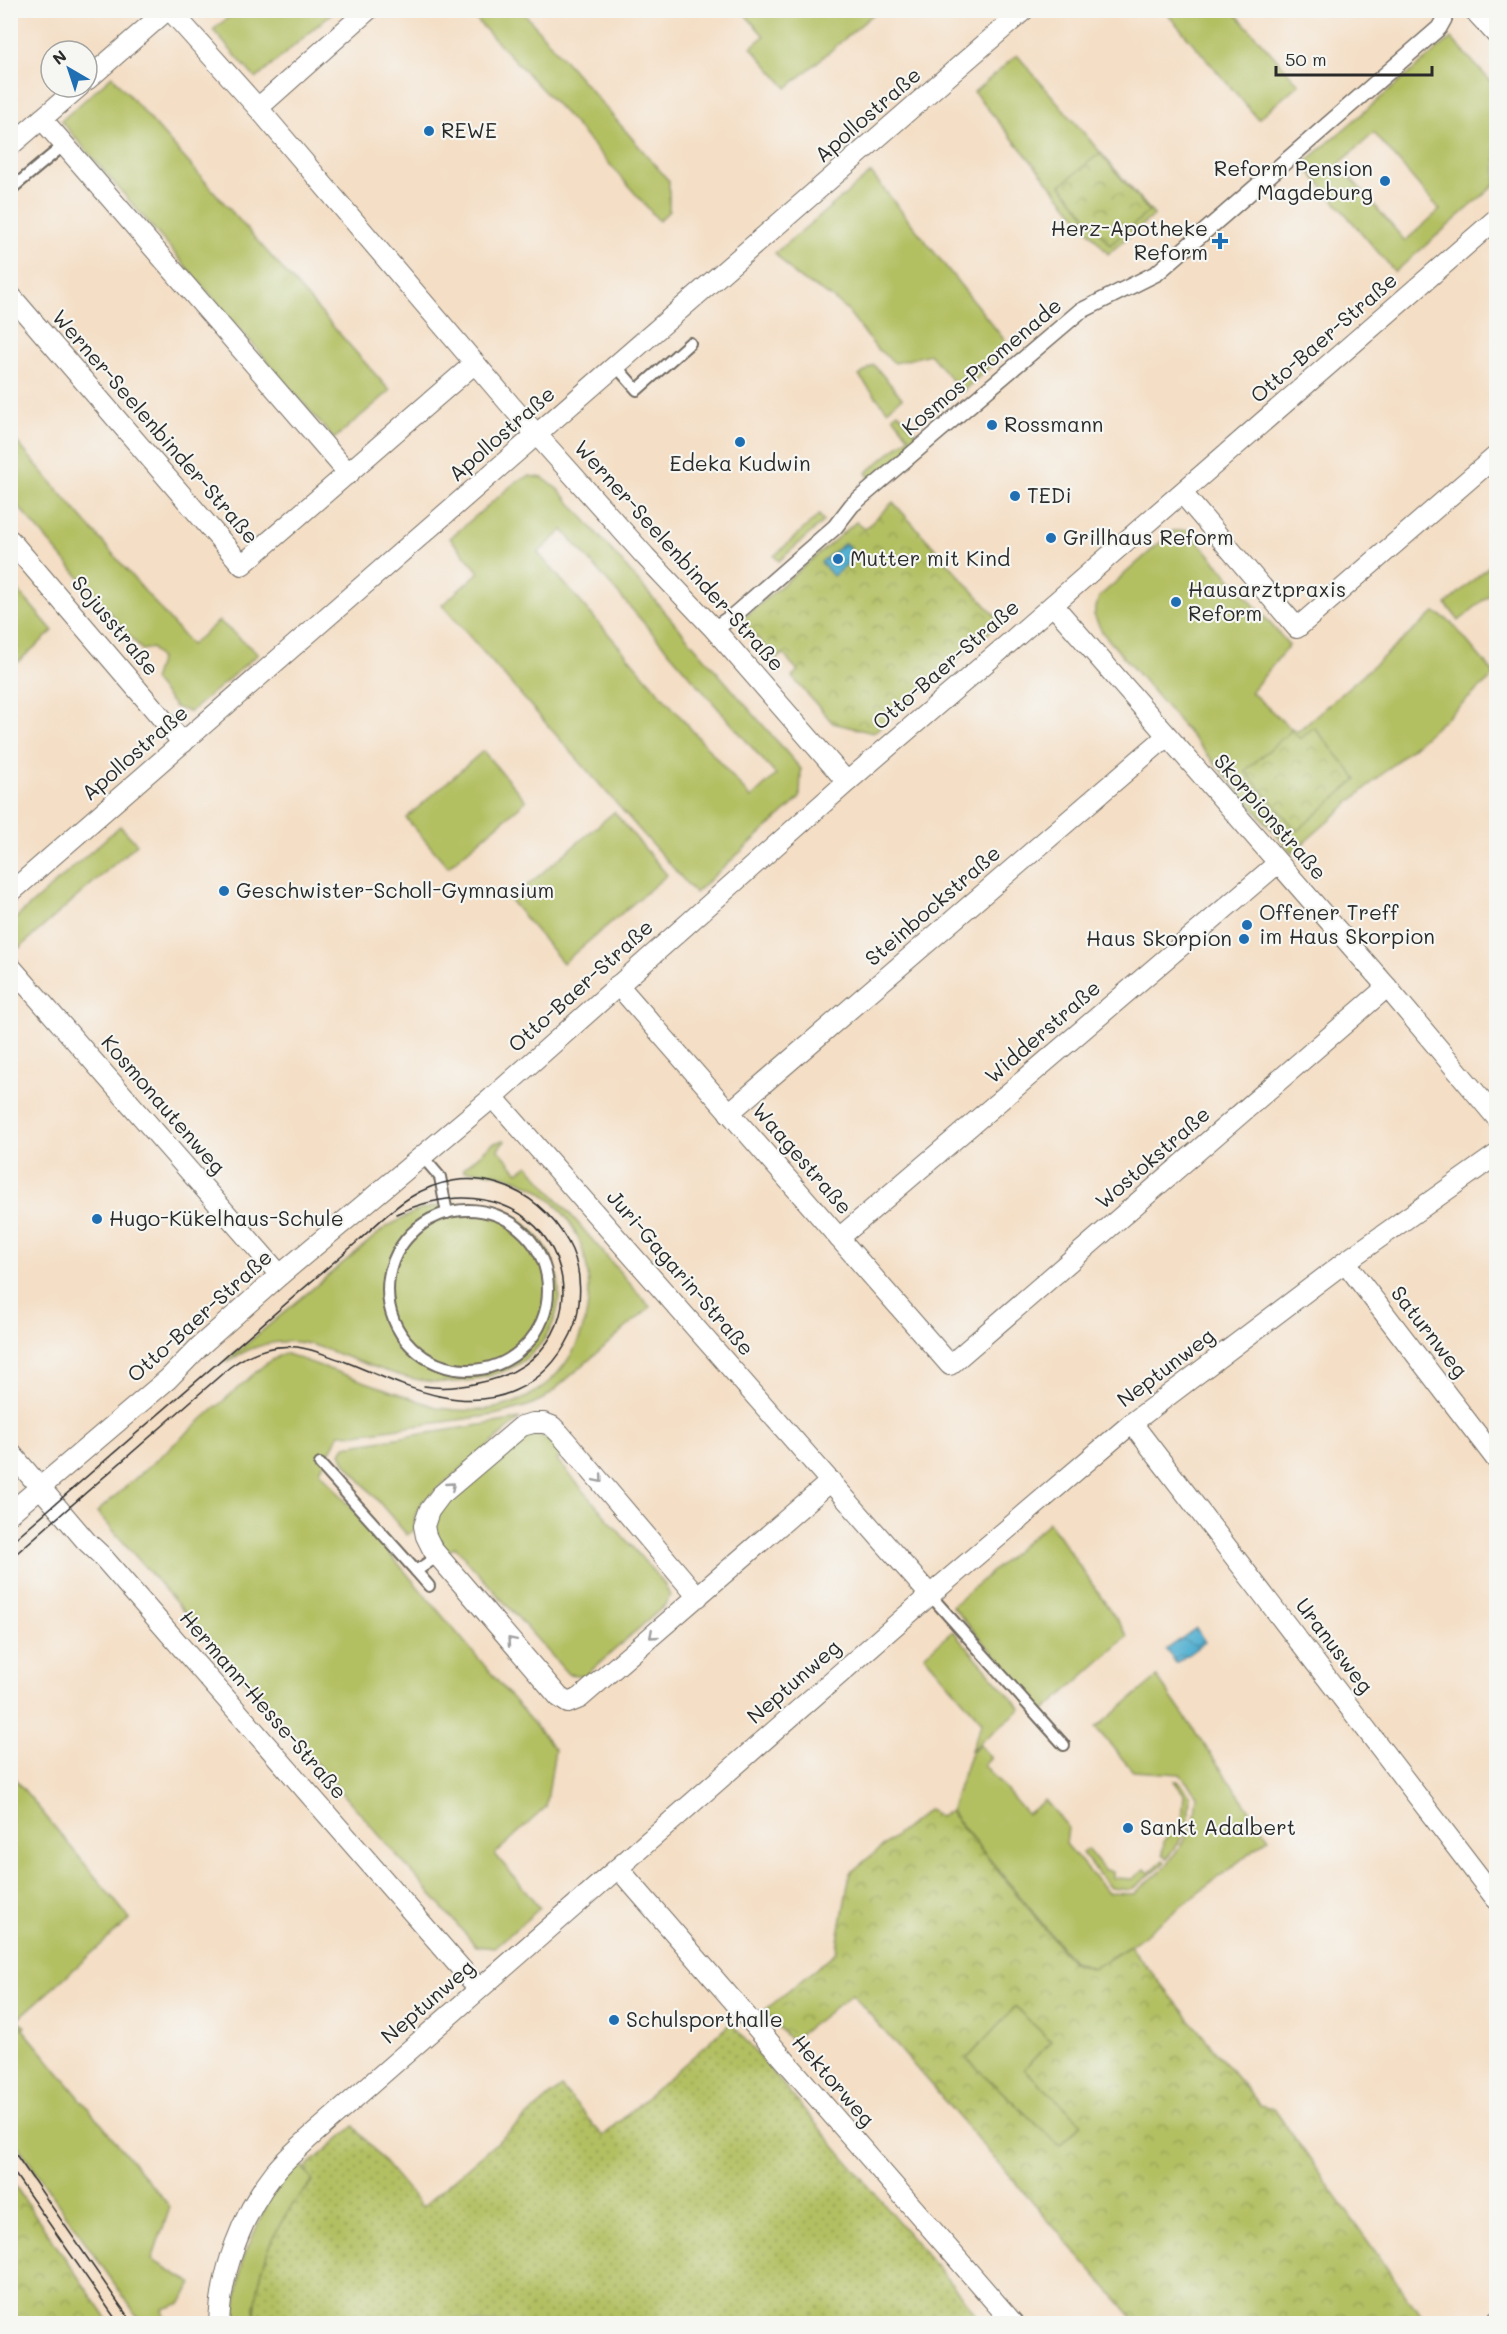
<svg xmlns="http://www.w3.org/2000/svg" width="1507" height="2334" viewBox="0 0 1507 2334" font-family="Mali,sans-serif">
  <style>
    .grass { fill: #b3c062; stroke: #6f7646; stroke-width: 1.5; fill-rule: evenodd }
    .park { fill: url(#park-crowns); stroke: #6f7646; stroke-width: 1.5; fill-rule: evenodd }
    .garden { fill: url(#garden-dots); stroke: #6f7646; stroke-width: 1.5 }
    .water { fill: url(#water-waves); stroke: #3f6e7e; stroke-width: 1.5 }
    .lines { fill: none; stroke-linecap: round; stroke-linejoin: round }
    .service-casing { stroke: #716a61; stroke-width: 14 }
    .pedestrian-casing { stroke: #716a61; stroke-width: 18 }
    .minor-casing { stroke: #716a61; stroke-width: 22 }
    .service { stroke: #fff; stroke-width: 10 }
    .pedestrian { stroke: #fff; stroke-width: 15 }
    .minor { stroke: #fff; stroke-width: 20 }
    .tram { stroke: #2b2b2b; stroke-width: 1.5 }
    .oneway { stroke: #a0a0a0 }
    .poi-dot { fill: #1f6fb2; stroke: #f6f6f2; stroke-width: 2 }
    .labels { text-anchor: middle; stroke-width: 4.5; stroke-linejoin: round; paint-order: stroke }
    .street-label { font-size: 21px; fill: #2b2b2b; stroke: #f6f6f2 }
    .poi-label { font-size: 21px; fill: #2b2b2b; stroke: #f6f6f2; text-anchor: start }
  </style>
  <defs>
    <pattern id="park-crowns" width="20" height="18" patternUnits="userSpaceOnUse" patternTransform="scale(1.5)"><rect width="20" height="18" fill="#b3c062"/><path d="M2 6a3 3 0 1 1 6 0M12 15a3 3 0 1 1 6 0" fill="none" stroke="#929c51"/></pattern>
    <pattern id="garden-dots" width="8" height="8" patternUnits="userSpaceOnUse" patternTransform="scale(1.5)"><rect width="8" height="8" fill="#b3c062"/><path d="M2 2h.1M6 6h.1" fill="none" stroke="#929c51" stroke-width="1.8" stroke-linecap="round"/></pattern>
    <pattern id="water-waves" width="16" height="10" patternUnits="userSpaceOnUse" patternTransform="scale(1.5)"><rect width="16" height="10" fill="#53b0d1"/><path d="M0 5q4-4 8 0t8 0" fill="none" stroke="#458faa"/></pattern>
  </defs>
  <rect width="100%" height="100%" fill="#f6f6f2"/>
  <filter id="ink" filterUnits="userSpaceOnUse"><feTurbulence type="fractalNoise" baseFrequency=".0167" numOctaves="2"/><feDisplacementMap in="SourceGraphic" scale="12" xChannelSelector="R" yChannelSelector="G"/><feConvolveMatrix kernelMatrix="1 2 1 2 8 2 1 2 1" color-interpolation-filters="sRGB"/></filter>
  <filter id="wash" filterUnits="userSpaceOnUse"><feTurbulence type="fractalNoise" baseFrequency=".008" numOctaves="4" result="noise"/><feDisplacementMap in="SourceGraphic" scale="24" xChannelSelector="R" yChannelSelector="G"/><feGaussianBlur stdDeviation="1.35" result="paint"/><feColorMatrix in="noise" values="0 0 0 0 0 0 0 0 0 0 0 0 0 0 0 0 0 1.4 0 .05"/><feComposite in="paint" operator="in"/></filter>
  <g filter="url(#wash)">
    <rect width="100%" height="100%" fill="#f4dec5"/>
    <g class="grass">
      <polygon points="236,11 236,10 334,11 256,79 213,30"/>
      <polygon points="468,11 522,11 669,181 669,211 659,221 573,122"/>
      <polygon points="742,11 877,11 787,88 751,47 764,36"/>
      <polygon points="1165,11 1233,11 1299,84 1258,119"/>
      <path d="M1451 38 1496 87V184L1395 272 1303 164ZM1374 133 1440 210 1405 241 1339 164Z"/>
      <polygon points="1017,55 1154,215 1108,254 974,92"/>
      <polygon points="112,76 390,391 334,439 61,121"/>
      <polygon points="871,173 1006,342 1000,348 1005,353 962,392 930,354 895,363 876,348 847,310 830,296 796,276 775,253"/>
      <polygon points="874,365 902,398 887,410 859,376"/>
      <polygon points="898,412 921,439 871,480 866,473 909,437 893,416"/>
      <polygon points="10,434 191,645 219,621 258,654 190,712 175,707 153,680 160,659 152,648 142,650 11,498"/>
      <path d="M529 476 543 478 560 491 801 769 800 798 695 893 442 605 479 572 450 538 517 481ZM563 530 776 775 751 798 538 553Z"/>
      <polygon points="819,515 824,521 779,561 774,556"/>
      <polygon points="1188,530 1289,645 1251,692 1289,727 1298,731 1435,612 1451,622 1495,675 1292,853 1102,632 1094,615 1099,597 1173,531"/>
      <polygon points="1496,560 1496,589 1459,621 1446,604"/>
      <polygon points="10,581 53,631 11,668 10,668"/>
      <polygon points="483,751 526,801 448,867 406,818"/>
      <polygon points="614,812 667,875 563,963 510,900"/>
      <path d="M120 826 137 844 19 948C12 934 7 931 17 917Z"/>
      <path d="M503 1140 505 1141 498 1149 518 1172 528 1165 650 1307 545 1398 528 1406 494 1415 356 1434H339L320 1471 555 1749 546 1807 495 1854 540 1908 494 1948 476 1946 97 1512 264 1365 284 1353 439 1408C628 1438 640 1167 464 1171L463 1169 492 1144Z"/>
      <path d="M474 1202C557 1214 592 1312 520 1363 506 1372 489 1376 473 1380 425 1389 385 1371 341 1355 327 1350 312 1343 297 1342 279 1340 261 1344 244 1352 238 1355 230 1361 225 1362L386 1227 419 1210 448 1204Z"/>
      <polygon points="520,1419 421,1503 415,1516 414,1530 407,1535 345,1462 341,1453 345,1446"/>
      <path d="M527 1434 545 1437 563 1453 557 1460 665 1585 670 1596 664 1606 585 1676 568 1674 455 1547 447 1552C433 1534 433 1527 442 1507Z"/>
      <polygon points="1049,1522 1128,1636 1044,1711 952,1606"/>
      <polygon points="953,1631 1021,1709 971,1750 982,1722 924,1655"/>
      <polygon points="1157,1677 1269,1838 1130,1946 1093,1968 1073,1961 950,1811 971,1753 980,1745 991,1758 984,1765 1027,1814 1045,1800 1068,1827 1066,1844 1108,1893 1134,1894 1167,1865 1194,1826 1197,1795 1180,1774 1133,1771 1096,1728"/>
      <polygon points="11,1774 130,1919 17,2020 25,2027 22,2028 170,2207 152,2260 192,2283 182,2303 163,2309 166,2323 142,2323 11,2136"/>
      <polygon points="1174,1781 1178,1781 1190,1795 1188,1829 1167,1858 1163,1854 1164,1840 1182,1824 1184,1794"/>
      <polygon points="1087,1849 1104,1870 1113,1871 1113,1878 1132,1879 1145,1869 1149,1873 1163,1860 1165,1862 1132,1890 1110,1888 1082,1853"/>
      <polygon points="1015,2007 1051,2041 1024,2069 1082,2123 1060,2146 966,2059"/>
      <polygon points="299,2163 313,2181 289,2210 255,2306 255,2323 235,2324 237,2294 243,2259 268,2201"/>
    </g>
    <g class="park">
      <polygon points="1100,153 1149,211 1110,245 1061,185"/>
      <polygon points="893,502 1001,622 873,733 833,723 792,677 798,671 783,654 776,659 741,620 856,522 865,529"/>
      <polygon points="1314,727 1357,779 1297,831 1245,771 1292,730 1300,739"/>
      <path d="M929 1809 939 1817 949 1811 1072 1962 1093 1969 1130 1946 1260 2106 1274 2109 1426 2323H1137L852 1994 791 2041 764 2011 836 1952 850 1873ZM1015 2007 1051 2041 1024 2069 1082 2123 1060 2146 967 2059Z"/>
      <polygon points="11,2179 13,2183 110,2323 11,2323"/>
    </g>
    <path class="garden" d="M731 2023 984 2323H255C255 2285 267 2243 288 2211 295 2200 305 2191 313 2182L305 2168 354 2126 422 2207 561 2087 603 2136Z"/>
    <g class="water">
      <polygon points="845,543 856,557 833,576 821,562"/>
      <polygon points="1196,1628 1205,1642 1176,1663 1166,1650"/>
    </g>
  </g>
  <g filter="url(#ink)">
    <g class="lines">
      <defs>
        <g id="service">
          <polyline points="10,190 64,145"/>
          <polyline points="616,366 637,390 690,343"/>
          <polyline points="422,1156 440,1177 447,1213"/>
          <circle cx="468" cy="1290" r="80"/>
          <polyline points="320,1464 416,1571 438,1556"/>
          <polyline points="416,1571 429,1586"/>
          <polyline points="930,1595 1064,1745"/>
        </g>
        <polyline id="pedestrian" points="714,629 732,617 835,527 852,505 1079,312 1157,273 1439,28 1444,19 1444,10"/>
        <g id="minor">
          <polyline points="170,10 258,108 513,408 645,556 714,629 847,782"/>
          <polyline points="1474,10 1496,34"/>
          <polyline points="87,80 167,10"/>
          <polyline points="258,108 368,10"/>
          <polyline points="42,119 349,474"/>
          <polyline points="10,146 79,87"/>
          <polyline points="10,295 242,565 475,363"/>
          <polyline points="1182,493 1297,628 1496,456"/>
          <polyline points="10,540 183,743"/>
          <polyline points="1053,605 1387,987 1496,1117"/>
          <polyline points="10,893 1024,10"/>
          <polyline points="10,966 280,1275"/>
          <polyline points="618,985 950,1365 1387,987"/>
          <polyline points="493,1097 930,1595"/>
          <polyline points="729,1113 1167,736"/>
          <polyline points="839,1238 1278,863"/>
          <polyline points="1345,1262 1496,1459"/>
          <polyline points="1132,1423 1496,1899"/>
          <polyline points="10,1452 86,1541 101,1555 479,1989"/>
          <polyline points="10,1513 168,1379 200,1346 280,1275 493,1097 847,782 1009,643 1496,219"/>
          <polyline points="698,1597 560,1434 552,1426 544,1423 533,1423 522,1426 441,1495 429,1511 424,1526 426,1536 433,1550 559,1697 568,1703 580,1698 831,1481"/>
          <polyline points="618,1868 1014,2324"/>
          <path d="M219 2324C221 2270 242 2214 275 2172 284 2160 297 2150 308 2139L930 1595 1132 1423 1345 1262 1496 1155"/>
          <polyline points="1494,2324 1496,2322"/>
        </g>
      </defs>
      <use href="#service" class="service-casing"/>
      <use href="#pedestrian" class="pedestrian-casing"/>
      <use href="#minor" class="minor-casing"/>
      <use href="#service" class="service"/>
      <use href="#pedestrian" class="pedestrian"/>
      <use href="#minor" class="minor"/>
      <g class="tram">
        <path d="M396 1214C566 1139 628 1355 478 1383 461 1387 442 1389 424 1386"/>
        <path d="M10 1543 357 1242C374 1227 390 1210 409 1198 467 1160 536 1184 568 1242 583 1268 583 1307 571 1334 559 1359 540 1380 514 1391 457 1416 395 1381 341 1360 326 1355 312 1349 297 1347 272 1344 249 1353 230 1367L10 1559"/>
        <polyline points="10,2146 133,2324"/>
        <polyline points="10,2167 119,2324"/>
      </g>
    </g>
    <defs><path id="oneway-chevron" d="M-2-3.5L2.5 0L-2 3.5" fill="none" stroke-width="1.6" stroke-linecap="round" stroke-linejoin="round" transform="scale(1.5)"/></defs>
    <g class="oneway">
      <use href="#oneway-chevron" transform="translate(599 1479) rotate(50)"/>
      <use href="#oneway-chevron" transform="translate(451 1486) rotate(-41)"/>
      <use href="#oneway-chevron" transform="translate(653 1635) rotate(139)"/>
      <use href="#oneway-chevron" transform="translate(511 1641) rotate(-131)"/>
    </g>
  </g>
  <g class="poi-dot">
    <circle cx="429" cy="131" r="6"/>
    <circle cx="1385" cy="181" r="6"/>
    <path d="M1217 232h6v6h6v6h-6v6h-6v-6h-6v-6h6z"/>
    <circle cx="992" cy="425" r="6"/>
    <circle cx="740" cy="442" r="6"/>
    <circle cx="1015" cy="496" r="6"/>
    <circle cx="1051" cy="538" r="6"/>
    <circle cx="838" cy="559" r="6"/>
    <circle cx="1176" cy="602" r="6"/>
    <circle cx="224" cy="891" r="6"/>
    <circle cx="1247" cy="925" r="6"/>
    <circle cx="1244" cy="939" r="6"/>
    <circle cx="97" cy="1219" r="6"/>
    <circle cx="1128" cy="1828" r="6"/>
    <circle cx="614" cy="2020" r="6"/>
  </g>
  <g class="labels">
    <g class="street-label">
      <text transform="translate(868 115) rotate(-41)" y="7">Apollostraße</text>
      <text transform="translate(1324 338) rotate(-41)" y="7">Otto-Baer-Straße</text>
      <text transform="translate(982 367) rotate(-40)" y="7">Kosmos-Promenade</text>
      <text transform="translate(155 427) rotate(49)" y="7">Werner-Seelenbinder-Straße</text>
      <text transform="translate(502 434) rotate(-41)" y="7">Apollostraße</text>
      <text transform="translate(679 556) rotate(48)" y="7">Werner-Seelenbinder-Straße</text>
      <text transform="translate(115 626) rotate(50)" y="7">Sojusstraße</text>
      <text transform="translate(946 665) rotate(-41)" y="7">Otto-Baer-Straße</text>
      <text transform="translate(135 753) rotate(-41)" y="7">Apollostraße</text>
      <text transform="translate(1270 817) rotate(49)" y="7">Skorpionstraße</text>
      <text transform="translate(933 906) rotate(-41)" y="7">Steinbockstraße</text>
      <text transform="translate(581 986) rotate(-42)" y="7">Otto-Baer-Straße</text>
      <text transform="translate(1043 1032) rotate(-41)" y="7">Widderstraße</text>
      <text transform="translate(163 1105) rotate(49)" y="7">Kosmonautenweg</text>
      <text transform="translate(1153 1158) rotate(-41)" y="7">Wostokstraße</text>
      <text transform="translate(802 1159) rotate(49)" y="7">Waagestraße</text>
      <text transform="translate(680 1273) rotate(49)" y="7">Juri-Gagarin-Straße</text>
      <text transform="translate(200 1316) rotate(-42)" y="7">Otto-Baer-Straße</text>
      <text transform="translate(1429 1332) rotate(52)" y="7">Saturnweg</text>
      <text transform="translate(1166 1368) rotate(-37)" y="7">Neptunweg</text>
      <text transform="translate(1334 1646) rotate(53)" y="7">Uranusweg</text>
      <text transform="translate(794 1682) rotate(-41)" y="7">Neptunweg</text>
      <text transform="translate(263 1705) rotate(49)" y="7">Hermann-Hesse-Straße</text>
      <text transform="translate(428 2002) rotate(-41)" y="7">Neptunweg</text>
      <text transform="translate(833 2081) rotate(49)" y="7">Hektorweg</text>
    </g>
    <g class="poi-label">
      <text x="441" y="138">REWE</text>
      <text x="1373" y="176" text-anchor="end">Reform Pension<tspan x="1373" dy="24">Magdeburg</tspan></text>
      <text x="1208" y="236" text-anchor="end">Herz-Apotheke<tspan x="1208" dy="24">Reform</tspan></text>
      <text x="1004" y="432">Rossmann</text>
      <text x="740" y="471" text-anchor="middle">Edeka Kudwin</text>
      <text x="1027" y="503">TEDi</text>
      <text x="1063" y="545">Grillhaus Reform</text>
      <text x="850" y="566">Mutter mit Kind</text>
      <text x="1188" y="597">Hausarztpraxis<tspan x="1188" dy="24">Reform</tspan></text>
      <text x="236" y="898">Geschwister-Scholl-Gymnasium</text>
      <text x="1259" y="920">Offener Treff<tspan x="1259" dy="24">im Haus Skorpion</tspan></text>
      <text x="1232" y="946" text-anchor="end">Haus Skorpion</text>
      <text x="109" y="1226">Hugo-Kükelhaus-Schule</text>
      <text x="1140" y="1835">Sankt Adalbert</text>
      <text x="626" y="2027">Schulsporthalle</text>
    </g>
  </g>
  <rect width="1507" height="2334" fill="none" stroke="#f6f6f2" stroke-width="36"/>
  <g transform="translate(69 69) rotate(321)"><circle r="28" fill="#f6f6f2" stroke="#a5a5a2" stroke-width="1.5"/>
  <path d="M0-4.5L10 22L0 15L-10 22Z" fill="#1f6fb2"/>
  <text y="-9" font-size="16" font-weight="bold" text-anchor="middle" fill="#2b2b2b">N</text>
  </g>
  <path d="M1276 66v9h156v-9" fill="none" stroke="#2b2b2b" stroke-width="3"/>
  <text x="1285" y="66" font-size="18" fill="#2b2b2b" stroke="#f6f6f2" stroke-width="4.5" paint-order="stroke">50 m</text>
</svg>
